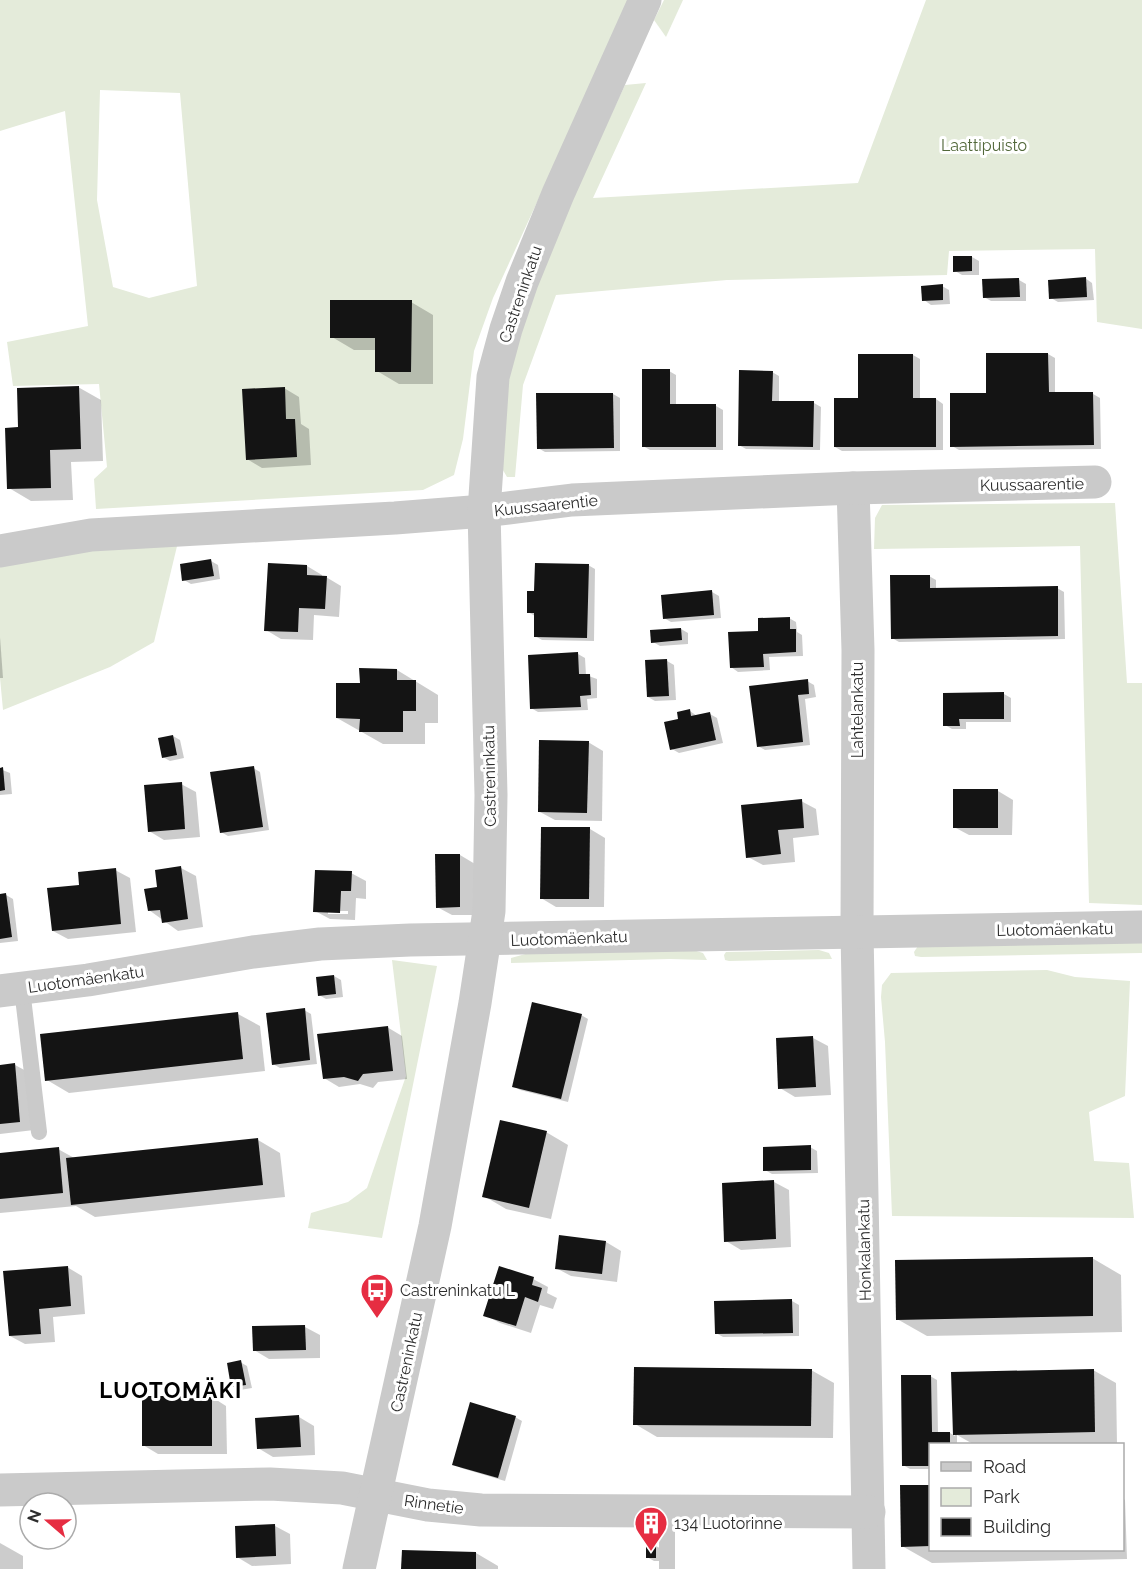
<svg xmlns="http://www.w3.org/2000/svg" width="1142" height="1569" viewBox="0 0 1142 1569" font-family="Raleway,sans-serif">
  <style>
    .green { fill: #e4ebda; fill-rule: evenodd }
    .shadow { fill: #0003; fill-rule: evenodd }
    .building { fill: #141414 }
    .lines { fill: none; stroke-linecap: round; stroke-linejoin: round }
    .lane { stroke: #cacaca; stroke-width: 16 }
    .street { stroke: #cacaca; stroke-width: 33 }
    .labels { text-anchor: middle; stroke-width: 6; stroke-linejoin: round; paint-order: stroke }
    .park-label { font-size: 16px; fill: #52683a; stroke: #fff }
    .street-label { font-size: 16px; fill: #2d2d2d; stroke: #fff }
    .poi-label { font-size: 16px; fill: #2d2d2d; stroke: #fff; text-anchor: start }
    .district-label { font-size: 22px; font-weight: bold; letter-spacing: 1.5px; fill: #000; stroke: #fff }
  </style>
  <rect width="100%" height="100%" fill="#fff"/>
  <g class="green">
    <path d="M0 0H630L493 298 474 351 463 439 454 475 423 490 96 509 94 479 107 467 99 384 13 386 7 342 88 326 65 111 0 131ZM100 90 180 93 197 286 149 298 113 287 97 200Z"/>
    <polygon points="664,0 683,0 666,37 654,20"/>
    <polygon points="926,0 1142,0 1142,329 1097,322 1095,249 949,251 947,275 727,280 556,295 523,385 515,477 507,477 500,465 508,376 517,332 571,200 625,85 646,83 593,198 858,183"/>
    <polygon points="1115,503 1127,683 1142,683 1142,905 1089,903 1080,546 874,549 875,518 882,505"/>
    <polygon points="178,542 154,642 110,667 3,710 0,678 0,566 87,548"/>
    <polygon points="1142,942 1142,953 921,957 915,956 914,952 918,946"/>
    <polygon points="693,950 703,953 707,960 670,959 511,963 511,958 529,953"/>
    <polygon points="819,950 829,953 832,959 729,961 725,960 724,955 726,952"/>
    <polygon points="392,960 437,966 382,1238 308,1228 311,1213 348,1202 367,1188 406,1076"/>
    <polygon points="1047,970 1075,977 1130,981 1125,1096 1089,1112 1094,1161 1129,1163 1134,1218 892,1216 885,1042 881,997 882,985 891,973"/>
  </g>
  <g class="shadow">
    <polygon points="972,257 979,261 979,275 962,275 955,271"/>
    <polygon points="1085,278 1092,283 1094,300 1058,302 1051,298"/>
    <polygon points="1019,280 1026,284 1026,301 991,301 984,297"/>
    <polygon points="942,286 949,290 950,304 931,305 924,300"/>
    <polygon points="411,302 433,315 433,384 399,384 377,371 376,350 354,350 332,337"/>
    <polygon points="1048,354 1055,358 1055,394 1093,394 1100,398 1101,449 959,450 952,446 988,395"/>
    <polygon points="913,355 920,359 920,399 936,399 943,404 943,450 842,451 835,447 859,399"/>
    <polygon points="669,371 676,375 676,406 716,406 723,410 723,450 650,450 643,446"/>
    <polygon points="772,372 779,376 779,402 814,403 821,407 820,450 746,449 739,445"/>
    <polygon points="78,387 101,400 103,461 71,462 73,500 31,501 9,488 20,428"/>
    <polygon points="284,388 299,397 301,424 309,429 311,465 262,468 247,459"/>
    <polygon points="613,394 620,398 620,451 545,452 538,448"/>
    <polygon points="211,561 218,565 220,579 191,584 184,580"/>
    <polygon points="588,565 595,569 594,641 542,640 535,636 535,616 528,612 536,592"/>
    <polygon points="307,566 322,575 322,577 326,577 341,586 339,617 314,615 313,640 281,639 266,630"/>
    <polygon points="929,576 936,580 936,590 1057,588 1064,592 1065,639 899,642 892,638"/>
    <polygon points="712,592 719,596 721,618 671,622 664,618"/>
    <polygon points="789,618 796,622 797,632 802,635 803,656 769,657 770,670 738,672 731,667 760,632"/>
    <polygon points="681,629 688,633 688,644 660,646 653,642"/>
    <polygon points="0,637 3,678 0,678"/>
    <polygon points="578,654 585,658 586,675 597,679 597,698 587,699 588,710 538,712 531,708"/>
    <polygon points="667,661 674,665 676,700 655,701 648,697"/>
    <polygon points="397,670 438,695 438,723 425,723 425,744 383,744 337,718 361,685"/>
    <polygon points="807,681 814,685 816,697 805,699 810,745 765,750 758,746"/>
    <polygon points="1004,694 1011,698 1011,722 966,722 966,729 952,729 945,725"/>
    <polygon points="690,711 697,716 710,714 717,718 723,743 679,753 672,749 680,720"/>
    <polygon points="173,736 180,740 184,758 170,761 163,757"/>
    <polygon points="588,742 603,751 602,821 555,820 540,812"/>
    <polygon points="253,768 260,772 269,830 228,836 221,832"/>
    <polygon points="0,769 10,773 12,794 0,795"/>
    <polygon points="181,784 196,792 200,837 164,840 149,831"/>
    <polygon points="998,791 1013,800 1012,835 969,835 954,827"/>
    <polygon points="801,801 816,809 819,835 793,838 795,862 763,865 748,857"/>
    <polygon points="590,829 605,838 604,907 556,907 541,898"/>
    <polygon points="460,855 475,864 475,915 452,915 437,907"/>
    <polygon points="181,868 196,876 203,927 178,931 149,910 159,889"/>
    <polygon points="115,870 130,878 136,932 68,939 53,931 81,886"/>
    <path d="M351 873 366 881V899L356 898 355 920 330 919 315 911ZM328 911H348V914H328Z"/>
    <polygon points="6,895 13,899 18,941 0,943 0,896"/>
    <polygon points="334,976 341,980 343,997 326,999 319,995"/>
    <polygon points="304,1010 311,1014 317,1064 280,1068 273,1064"/>
    <polygon points="238,1014 260,1026 265,1071 69,1093 47,1080"/>
    <polygon points="581,1015 588,1019 568,1102 520,1090 514,1086"/>
    <polygon points="387,1027 402,1036 407,1079 378,1082 373,1088 360,1084 339,1087 324,1078"/>
    <polygon points="813,1038 828,1046 831,1095 795,1097 780,1088"/>
    <polygon points="15,1065 30,1073 34,1130 0,1134 0,1066"/>
    <polygon points="546,1132 568,1145 551,1219 506,1209 484,1196"/>
    <polygon points="258,1140 280,1153 285,1197 95,1217 76,1206 0,1213 0,1154 58,1149 76,1159"/>
    <polygon points="810,1147 817,1151 818,1173 772,1174 765,1170"/>
    <polygon points="774,1182 789,1190 791,1247 741,1250 726,1241"/>
    <polygon points="606,1242 621,1251 617,1282 571,1276 556,1268"/>
    <polygon points="1092,1258 1121,1275 1122,1332 927,1336 897,1319"/>
    <polygon points="67,1267 82,1276 85,1314 53,1317 55,1342 25,1344 10,1336"/>
    <polygon points="533,1279 548,1287 547,1293 557,1298 553,1309 540,1305 531,1333 500,1323 485,1315"/>
    <polygon points="792,1301 799,1305 799,1336 723,1337 716,1333"/>
    <polygon points="305,1327 320,1335 320,1358 269,1359 254,1350"/>
    <polygon points="240,1362 247,1366 252,1388 240,1390 233,1386"/>
    <polygon points="811,1370 834,1383 833,1438 657,1437 635,1424"/>
    <polygon points="1093,1370 1116,1383 1117,1444 973,1444 957,1435 957,1444 930,1444 930,1469 910,1469 903,1465 930,1376 937,1380 938,1433 950,1433 955,1436 953,1373"/>
    <polygon points="212,1397 226,1406 227,1454 158,1454 143,1445"/>
    <polygon points="299,1417 314,1426 315,1455 273,1457 258,1448"/>
    <polygon points="515,1417 522,1421 505,1481 461,1468 454,1464"/>
    <polygon points="930,1486 930,1550 1122,1550 1122,1498 1125,1500 1127,1559 932,1563 902,1546 901,1487"/>
    <polygon points="275,1526 290,1534 291,1564 252,1566 237,1557"/>
    <polygon points="0,1543 23,1556 23,1569 0,1569"/>
    <polygon points="656,1546 663,1550 663,1561 654,1561 647,1557"/>
    <polygon points="476,1553 498,1566 498,1569 403,1569"/>
  </g>
  <g class="building">
    <polygon points="953,256 972,256 972,271 953,272"/>
    <polygon points="1086,277 1087,297 1049,299 1048,280"/>
    <polygon points="1019,278 1020,297 983,298 982,279"/>
    <polygon points="943,284 943,300 922,301 921,286"/>
    <polygon points="330,300 412,300 411,372 375,372 375,338 330,338"/>
    <polygon points="986,353 1048,353 1049,392 1093,392 1094,445 950,447 950,393 986,393"/>
    <polygon points="858,354 913,354 913,398 936,398 936,447 834,447 834,398 858,398"/>
    <polygon points="642,369 670,369 670,404 716,404 716,447 642,447"/>
    <polygon points="739,370 773,371 772,401 814,401 813,447 738,446"/>
    <polygon points="79,386 81,449 50,450 51,488 7,489 5,428 18,427 17,388"/>
    <polygon points="285,387 286,419 295,419 297,457 246,460 242,389"/>
    <polygon points="536,393 613,393 614,448 537,449"/>
    <polygon points="211,559 214,576 182,581 180,564"/>
    <polygon points="268,563 307,565 307,575 327,576 325,609 299,608 298,632 264,631"/>
    <polygon points="535,563 589,564 587,638 534,637 534,613 527,613 527,591 534,591"/>
    <polygon points="890,575 930,575 930,588 1058,586 1058,636 891,639"/>
    <polygon points="712,590 714,615 663,619 661,595"/>
    <polygon points="790,617 790,629 796,629 796,652 763,654 764,667 730,668 728,632 758,631 758,618"/>
    <polygon points="681,628 682,640 651,643 650,630"/>
    <polygon points="578,652 579,674 590,674 591,695 580,696 581,707 530,709 528,655"/>
    <polygon points="667,659 669,696 647,697 645,660"/>
    <polygon points="359,668 397,669 397,680 416,680 416,711 403,711 403,732 359,732 360,719 336,718 336,683 360,683"/>
    <polygon points="808,679 809,694 798,695 803,742 757,747 749,686"/>
    <polygon points="1004,692 1004,719 959,719 960,726 943,726 943,693"/>
    <polygon points="690,709 691,716 710,712 716,740 670,750 664,722 678,719 677,712"/>
    <polygon points="173,735 177,755 162,758 158,738"/>
    <polygon points="539,740 589,741 587,813 538,812"/>
    <polygon points="254,766 263,827 220,833 210,772"/>
    <polygon points="3,767 5,790 0,791 0,768"/>
    <polygon points="182,782 185,829 148,832 144,785"/>
    <rect x="953" y="789" width="45" height="39"/>
    <polygon points="802,799 804,828 778,830 781,854 746,858 741,805"/>
    <polygon points="541,827 590,827 589,899 540,899"/>
    <polygon points="435,854 460,854 460,907 436,908"/>
    <polygon points="181,866 188,919 162,923 160,910 148,911 144,889 157,887 155,870"/>
    <polygon points="116,868 121,924 52,931 47,888 79,885 78,872"/>
    <polygon points="315,870 352,871 351,891 341,891 340,913 313,912"/>
    <polygon points="6,893 12,937 0,939 0,894"/>
    <polygon points="334,975 336,994 318,996 316,977"/>
    <polygon points="532,1002 582,1014 561,1099 512,1087"/>
    <polygon points="305,1008 310,1060 272,1065 266,1013"/>
    <polygon points="238,1012 243,1059 45,1081 40,1034"/>
    <polygon points="388,1026 393,1071 363,1074 358,1081 344,1077 323,1079 317,1034"/>
    <polygon points="813,1036 816,1087 778,1089 776,1038"/>
    <polygon points="15,1063 20,1122 0,1124 0,1065"/>
    <polygon points="500,1120 547,1131 529,1208 482,1197"/>
    <polygon points="258,1138 263,1185 71,1205 66,1158"/>
    <polygon points="811,1145 811,1170 763,1171 763,1147"/>
    <polygon points="59,1147 63,1193 0,1199 0,1153"/>
    <polygon points="774,1180 776,1239 724,1242 722,1183"/>
    <polygon points="559,1235 606,1241 602,1274 555,1269"/>
    <polygon points="1093,1257 1093,1316 896,1320 895,1260"/>
    <polygon points="68,1266 71,1306 39,1309 41,1334 9,1336 3,1271"/>
    <polygon points="499,1266 534,1277 532,1285 542,1288 538,1302 525,1297 516,1326 483,1316"/>
    <polygon points="792,1299 793,1333 715,1334 714,1301"/>
    <polygon points="305,1325 306,1350 253,1351 252,1326"/>
    <polygon points="241,1360 246,1385 231,1387 227,1363"/>
    <polygon points="634,1367 812,1369 811,1426 633,1425"/>
    <polygon points="1094,1369 1095,1432 953,1435 951,1372"/>
    <polygon points="901,1375 931,1375 932,1432 950,1432 950,1444 930,1444 930,1466 902,1466"/>
    <rect x="142" y="1396" width="70" height="50"/>
    <polygon points="470,1402 516,1416 498,1478 452,1465"/>
    <polygon points="299,1415 301,1447 257,1449 255,1418"/>
    <polygon points="900,1485 930,1485 930,1546 901,1547"/>
    <polygon points="275,1524 276,1556 236,1558 235,1526"/>
    <rect x="646" y="1545" width="10" height="13"/>
    <polygon points="402,1550 476,1552 476,1569 401,1569"/>
  </g>
  <g class="lines">
    <g class="lane">
      <polyline points="22,989 39,1132"/>
      <polyline points="667,1511 667,1569"/>
    </g>
    <g class="street">
      <polyline points="853,488 858,650 857,931 869,1569"/>
      <polyline points="0,551 91,535 395,518 484,511 572,500 853,488 1095,482"/>
      <polyline points="0,991 88,980 253,952 320,944 410,940 1142,927"/>
      <polyline points="0,1490 270,1484 342,1488 428,1505 481,1510 869,1512"/>
      <polyline points="359,1569 435,1226 475,1003 489,911 491,795 484,511 493,377 506,329 522,282 558,194 645,0"/>
    </g>
  </g>
  <defs>
    <symbol id="bus-pin" viewBox="-11 -11 22 30"><path d="M0 17L-7.5 6A9.5 9.5 0 1 1 7.5 6Z" fill="#e62d42" stroke="#fff"/><path d="M-5-6H5V4H4V6H2V4H-2V6H-4V4H-5ZM-3.5-4V0h7V-4ZM-3.5 1.2v1.5H-2V1.2ZM2 1.2v1.5H3.5V1.2Z" fill="#fff"/></symbol>
    <symbol id="building-pin" viewBox="-11 -11 22 30"><path d="M0 17L-7.5 6A9.5 9.5 0 1 1 7.5 6Z" fill="#e62d42" stroke="#fff"/><path d="M-4-6H4V6H1V3H-1V6H-4ZM-2.5-4.3h1.7v1.8h-1.7ZM.8-4.3h1.7v1.8H.8ZM-2.5-1h1.7V.8h-1.7ZM.8-1h1.7V.8H.8Z" fill="#fff"/></symbol>
  </defs>
  <g fill-rule="evenodd">
    <use href="#bus-pin" x="358" y="1271" width="38" height="52"/>
    <use href="#building-pin" x="632" y="1504" width="38" height="52"/>
  </g>
  <g class="labels">
    <g class="park-label">
      <text x="984" y="151">Laattipuisto</text>
    </g>
    <g class="street-label">
      <text transform="translate(520 294) rotate(-71)" y="6">Castreninkatu</text>
      <text transform="translate(1032 484) rotate(-1)" y="6">Kuussaarentie</text>
      <text transform="translate(546 505) rotate(-6)" y="6">Kuussaarentie</text>
      <text transform="translate(857 710) rotate(-90)" y="6">Lahtelankatu</text>
      <text transform="translate(489 776) rotate(-91)" y="6">Castreninkatu</text>
      <text transform="translate(1055 929) rotate(-1)" y="6">Luotomäenkatu</text>
      <text transform="translate(569 938) rotate(-2)" y="6">Luotomäenkatu</text>
      <text transform="translate(86 979) rotate(-8)" y="6">Luotomäenkatu</text>
      <text transform="translate(864 1250) rotate(-91)" y="6">Honkalankatu</text>
      <text transform="translate(406 1362) rotate(-78)" y="6">Castreninkatu</text>
      <text transform="translate(434 1504) rotate(8)" y="6">Rinnetie</text>
    </g>
    <g class="poi-label">
      <text x="400" y="1296">Castreninkatu L</text>
      <text x="674" y="1529">134 Luotorinne</text>
    </g>
    <g class="district-label">
      <text x="171" y="1398">LUOTOMÄKI</text>
    </g>
  </g>
  <rect x="929" y="1443" width="195" height="108" fill="#ffffff" stroke="#ababab" stroke-width="1.5"/>
  <rect x="941" y="1462" width="30" height="9" fill="#cacaca" stroke="#ababab" stroke-width="1.5"/>
  <text x="983" y="1473" font-size="18" fill="#2d2d2d">Road</text>
  <rect x="941" y="1488" width="30" height="18" fill="#e4ebda" stroke="#ababab" stroke-width="1.5"/>
  <text x="983" y="1503" font-size="18" fill="#2d2d2d">Park</text>
  <rect x="941" y="1518" width="30" height="18" fill="#141414" stroke="#ababab" stroke-width="1.5"/>
  <text x="983" y="1533" font-size="18" fill="#2d2d2d">Building</text>
  <g transform="translate(48 1521) rotate(290)"><circle r="28" fill="#ffffff" stroke="#ababab" stroke-width="1.5"/>
  <path d="M0-4.5L10 22L0 15L-10 22Z" fill="#e62d42"/>
  <text y="-9" font-size="16" font-weight="bold" text-anchor="middle" fill="#2d2d2d">N</text>
  </g>
</svg>
